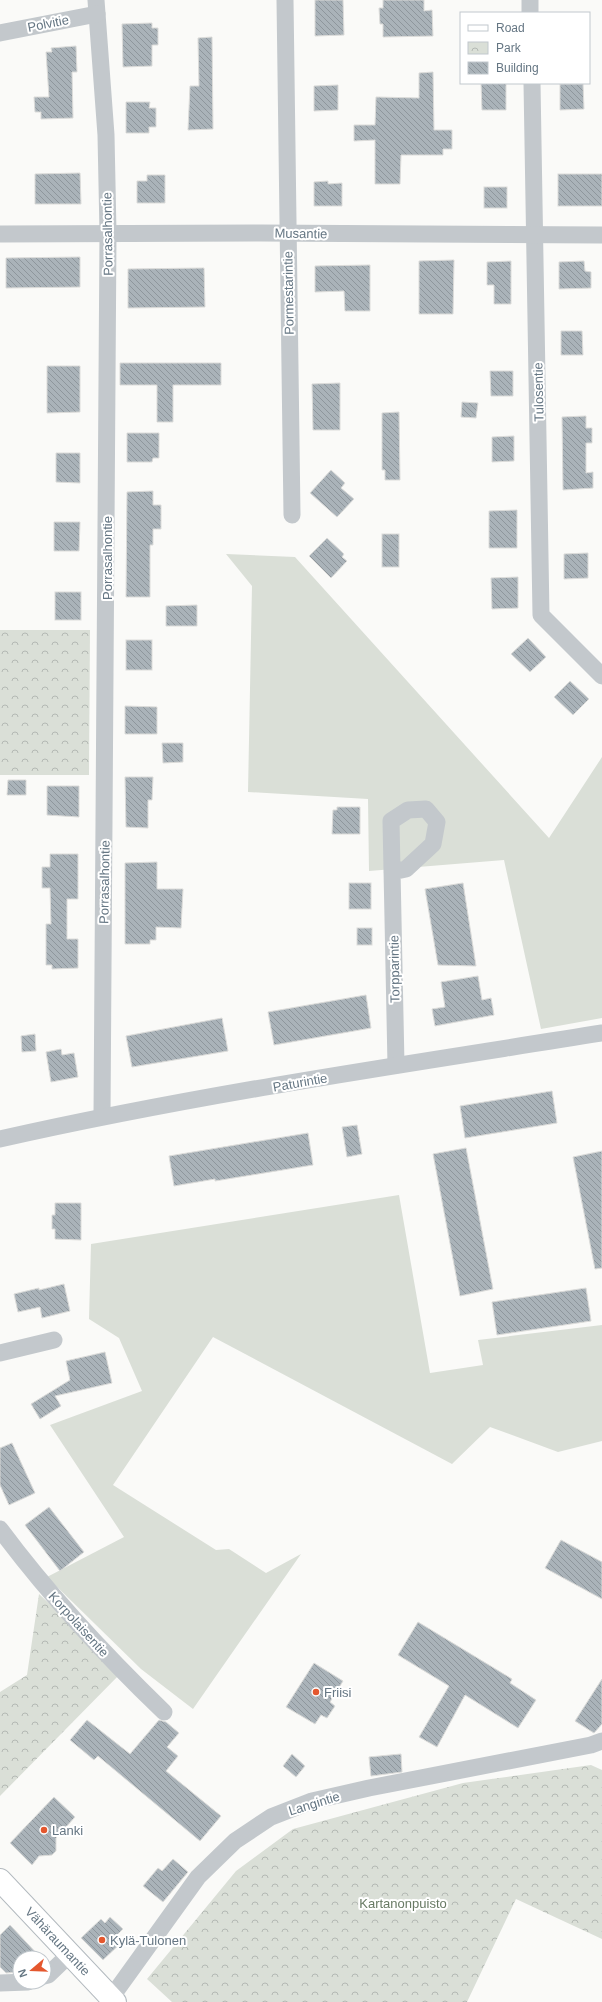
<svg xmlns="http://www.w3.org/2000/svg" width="602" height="2002" viewBox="0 0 602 2002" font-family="Arial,sans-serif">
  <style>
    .green { fill: #dadfd7 }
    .park { fill: url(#park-crowns) }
    .building { fill: url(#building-back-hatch); stroke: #dcdcda }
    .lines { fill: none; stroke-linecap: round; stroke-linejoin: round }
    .secondary-casing { stroke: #b3babf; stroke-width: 24 }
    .street { stroke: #c3c8cc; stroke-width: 17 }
    .secondary { stroke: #fff; stroke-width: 22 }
    .poi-dot { fill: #e4572e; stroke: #fff; stroke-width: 1.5 }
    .labels { text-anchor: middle; stroke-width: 4; stroke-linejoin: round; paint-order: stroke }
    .street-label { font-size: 13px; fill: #657683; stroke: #fff }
    .poi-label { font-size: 13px; fill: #657683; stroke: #fff; text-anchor: start }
    .park-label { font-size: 13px; fill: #687a64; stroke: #fff }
  </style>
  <defs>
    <pattern id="park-crowns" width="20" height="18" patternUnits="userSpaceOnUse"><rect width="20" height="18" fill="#dadfd7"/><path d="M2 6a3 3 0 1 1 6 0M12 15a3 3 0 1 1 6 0" fill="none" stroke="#b4b9b4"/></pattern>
    <pattern id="building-back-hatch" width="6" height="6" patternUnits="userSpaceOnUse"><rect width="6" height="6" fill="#aab3b9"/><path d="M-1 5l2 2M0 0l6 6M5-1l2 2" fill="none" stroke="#8e969c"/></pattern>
  </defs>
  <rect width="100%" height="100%" fill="#fafaf8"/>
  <g class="green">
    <polygon points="226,554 295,557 549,838 602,757 602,1018 541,1029 504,860 369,871 368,799 248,792 252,586"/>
    <polygon points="399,1195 430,1373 483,1365 478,1340 602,1325 602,1441 558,1452 490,1427 452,1464 213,1337 113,1485 216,1550 229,1549 266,1573 301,1554 193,1709 141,1669 47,1577 124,1537 50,1425 142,1391 119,1338 89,1319 91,1244"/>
  </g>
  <g class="park">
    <polygon points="0,630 90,630 89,775 0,775"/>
    <polygon points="39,1594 122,1672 0,1796 0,1692 27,1675"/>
    <polygon points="591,1765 602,1770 602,1939 516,1899 467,2002 172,2002 147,1979 236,1871 293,1829 463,1783"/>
  </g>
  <g class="building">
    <polygon points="315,0 343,0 344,35 315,36"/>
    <polygon points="383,0 424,0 424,11 432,10 433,36 383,37 383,24 380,24 379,8 383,8"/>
    <polygon points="152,23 152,28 158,28 158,45 152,45 152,66 123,67 122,24"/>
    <polygon points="212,37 213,129 188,130 190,86 199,86 198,38"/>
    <polygon points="76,46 77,72 72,72 73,118 41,119 41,112 35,112 34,97 49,97 46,52 52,52 51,48"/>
    <polygon points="433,72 434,130 452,130 452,149 443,149 443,155 401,155 400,184 375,184 375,140 354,141 354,125 375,125 376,97 419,98 419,73"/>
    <polygon points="481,83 506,83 506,110 482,110"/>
    <polygon points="560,84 583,84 584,109 560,110"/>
    <polygon points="338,85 338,110 314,111 314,86"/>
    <polygon points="126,102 150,102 149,108 156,108 156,127 149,127 149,133 126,133"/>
    <polygon points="80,173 81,204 35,204 35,174"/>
    <rect x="558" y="174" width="44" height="32"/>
    <polygon points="147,175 165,175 165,203 137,203 137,181 147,181"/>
    <polygon points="328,181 328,184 342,183 342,206 314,206 314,182"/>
    <rect x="484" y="187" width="23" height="21"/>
    <polygon points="80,257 80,287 6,288 6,258"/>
    <polygon points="454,260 453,314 419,314 419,261"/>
    <polygon points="511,261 511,304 494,304 494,285 487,285 487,262"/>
    <polygon points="584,261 585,271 591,272 591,288 559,289 559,262"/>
    <polygon points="370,265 370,311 345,311 344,291 315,292 315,266"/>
    <polygon points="204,268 205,307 128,308 128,269"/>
    <polygon points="561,331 582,331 583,355 561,355"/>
    <polygon points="120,363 221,363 221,385 173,385 173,422 157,422 157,385 120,385"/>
    <polygon points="47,366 80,366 80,412 47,413"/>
    <polygon points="490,371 513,371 513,396 491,396"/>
    <polygon points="340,383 340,430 313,430 312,384"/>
    <polygon points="462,402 478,403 476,418 461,417"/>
    <polygon points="399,412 400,480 385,480 385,470 382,470 382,413"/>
    <polygon points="586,416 586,428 592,428 592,443 586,443 586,473 593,472 593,488 563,490 562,417"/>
    <polygon points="127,433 159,433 159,458 153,458 152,462 127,462"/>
    <polygon points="514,436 514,461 492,462 492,437"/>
    <polygon points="56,453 80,453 80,483 56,482"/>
    <polygon points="331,470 345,483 341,488 354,499 337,517 310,493"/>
    <polygon points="153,491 153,505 161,505 161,529 153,529 153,545 150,545 150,597 126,597 127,492"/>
    <polygon points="517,510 517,548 489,548 489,511"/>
    <polygon points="54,522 80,522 79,551 54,551"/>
    <rect x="382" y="534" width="17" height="33"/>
    <polygon points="327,538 344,554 342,557 347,561 331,578 309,556"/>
    <polygon points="588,553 588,578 564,579 564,554"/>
    <polygon points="518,577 518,608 492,609 491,578"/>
    <rect x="55" y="592" width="26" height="28"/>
    <polygon points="197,605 197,626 166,626 166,606"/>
    <polygon points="528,638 546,657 530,672 511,654"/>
    <rect x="126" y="640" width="26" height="30"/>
    <polygon points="570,681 589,699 573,715 554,697"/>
    <polygon points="125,706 157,707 157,734 125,734"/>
    <polygon points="162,743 183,743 183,762 163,763"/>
    <polygon points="125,777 153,777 152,800 148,800 148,828 126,827"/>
    <polygon points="8,780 26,780 26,795 7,795"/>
    <polygon points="47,786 79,786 79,817 47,815"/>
    <polygon points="337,807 360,807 360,834 332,834 333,810 337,810"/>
    <polygon points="50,854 78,854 78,899 67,899 67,939 78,939 78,968 52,969 52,965 46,965 46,924 51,924 50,888 42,888 42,867 50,867"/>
    <polygon points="157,862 157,889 183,889 181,928 156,927 156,940 150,940 150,944 125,944 125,863"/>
    <rect x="349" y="883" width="22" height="26"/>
    <polygon points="463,883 476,966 438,965 425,889"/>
    <rect x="357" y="928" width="15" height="17"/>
    <polygon points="478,976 482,1000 491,998 494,1015 435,1026 432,1009 445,1007 441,982"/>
    <polygon points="366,995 371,1028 274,1045 268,1012"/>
    <polygon points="222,1018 228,1051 132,1067 126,1036"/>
    <polygon points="35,1034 36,1051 22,1052 21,1036"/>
    <polygon points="61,1049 62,1055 74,1053 78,1077 51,1082 46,1052"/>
    <polygon points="552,1091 557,1123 465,1138 460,1106"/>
    <polygon points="357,1125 362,1154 347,1157 342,1127"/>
    <polygon points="308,1133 313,1165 215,1181 215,1179 174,1186 169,1156"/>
    <polygon points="466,1148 493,1289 460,1296 433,1154"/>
    <polygon points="602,1151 602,1268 595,1269 573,1157"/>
    <polygon points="55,1203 81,1203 81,1240 55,1239 55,1229 52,1229 52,1215 55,1215"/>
    <polygon points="64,1284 70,1311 42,1318 40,1307 18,1312 14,1294 39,1288 39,1290"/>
    <polygon points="586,1288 591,1321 497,1335 492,1302"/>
    <polygon points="105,1352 112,1383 55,1396 61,1406 40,1419 31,1404 70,1380 66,1361"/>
    <polygon points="12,1443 35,1493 9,1505 0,1485 0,1448"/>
    <polygon points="49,1507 84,1552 60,1571 25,1525"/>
    <polygon points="561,1540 602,1562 602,1599 545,1568"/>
    <polygon points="418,1622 512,1679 510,1683 536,1700 518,1728 465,1695 437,1747 419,1737 449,1686 398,1655"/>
    <polygon points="314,1663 343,1681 330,1702 335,1706 327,1718 321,1715 315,1724 286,1707"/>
    <polygon points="602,1679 602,1724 594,1733 575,1721"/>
    <polygon points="87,1720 130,1754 159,1720 166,1722 179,1733 167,1747 178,1756 166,1771 221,1816 200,1841 98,1756 94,1760 70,1740"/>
    <polygon points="292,1754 305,1766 296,1777 283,1766"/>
    <polygon points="401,1754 402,1772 371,1776 369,1757"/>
    <polygon points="54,1797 75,1817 56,1838 56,1851 52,1855 39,1856 32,1865 10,1843"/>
    <polygon points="173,1859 188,1872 163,1902 143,1886 158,1868 162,1871"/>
    <polygon points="110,1917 123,1929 117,1935 123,1941 103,1960 81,1938 101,1919 105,1923"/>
    <polygon points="10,1925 41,1958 20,1958 20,1971 18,1972 6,1973 0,1967 0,1935"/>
  </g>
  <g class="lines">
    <defs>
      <polyline id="secondary" points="0,1880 115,2002"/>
    </defs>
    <use href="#secondary" class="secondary-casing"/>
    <g class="street">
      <polyline points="96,0 106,135 108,233 102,1116"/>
      <polyline points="285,0 292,515"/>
      <polyline points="530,0 530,13"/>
      <polyline points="0,33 97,14"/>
      <polyline points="532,83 541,615 602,676"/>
      <polyline points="0,234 260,233 602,235"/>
      <polyline points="392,872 406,869 433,844 437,822 426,809 408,810 391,821 396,1065"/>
      <path d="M0 1139C199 1094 401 1065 602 1033"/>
      <polyline points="0,1353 54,1340"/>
      <path d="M0 1529C49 1595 105 1655 164 1712"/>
      <polyline points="44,1976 48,1975 70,1954"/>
      <polyline points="0,1983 28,1982"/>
      <polyline points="108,2002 198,1877 235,1841 271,1817 312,1801 369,1788 591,1745 602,1741"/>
    </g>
    <use href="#secondary" class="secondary"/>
  </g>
  <g class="poi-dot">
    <circle cx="316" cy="1692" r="4"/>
    <circle cx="44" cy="1830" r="4"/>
    <circle cx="102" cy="1940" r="4"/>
  </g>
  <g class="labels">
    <g class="street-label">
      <text transform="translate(48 23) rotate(-11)" y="5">Polvitie</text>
      <text transform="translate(301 233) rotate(1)" y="5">Musantie</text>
      <text transform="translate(107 234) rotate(-91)" y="5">Porrasalhontie</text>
      <text transform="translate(288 293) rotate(-91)" y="5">Pormestarintie</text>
      <text transform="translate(538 392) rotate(-91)" y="5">Tulosentie</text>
      <text transform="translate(107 558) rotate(-90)" y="5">Porrasalhontie</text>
      <text transform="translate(104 882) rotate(-89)" y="5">Porrasalhontie</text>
      <text transform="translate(394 969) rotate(-91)" y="5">Torpparintie</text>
      <text transform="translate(300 1082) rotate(-10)" y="5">Paturintie</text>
      <text transform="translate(79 1624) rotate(48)" y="5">Korpolaisentie</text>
      <text transform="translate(314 1803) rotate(-17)" y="5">Langintie</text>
      <text transform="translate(58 1941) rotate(47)" y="5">Vähäraumantie</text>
    </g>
    <g class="poi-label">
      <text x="324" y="1697">Friisi</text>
      <text x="52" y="1835">Lanki</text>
      <text x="110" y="1945">Kylä-Tulonen</text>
    </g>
    <g class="park-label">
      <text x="403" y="1908">Kartanonpuisto</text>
    </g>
  </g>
  <rect x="460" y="12" width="130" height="72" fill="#ffffff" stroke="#c1c8cd"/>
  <rect x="468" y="25" width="20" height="6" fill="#ffffff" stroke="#c1c8cd"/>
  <text x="496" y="32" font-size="12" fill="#657683">Road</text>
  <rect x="468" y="42" width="20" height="12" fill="url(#park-crowns)" stroke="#c1c8cd"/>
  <text x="496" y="52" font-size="12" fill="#657683">Park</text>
  <rect x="468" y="62" width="20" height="12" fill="url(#building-back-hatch)" stroke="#c1c8cd"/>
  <text x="496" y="72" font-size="12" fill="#657683">Building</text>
  <g transform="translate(32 1970) rotate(251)"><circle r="19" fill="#ffffff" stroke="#c1c8cd"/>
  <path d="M0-3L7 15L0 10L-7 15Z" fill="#e4572e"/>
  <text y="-6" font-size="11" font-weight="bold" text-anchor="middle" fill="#657683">N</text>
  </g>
</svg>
